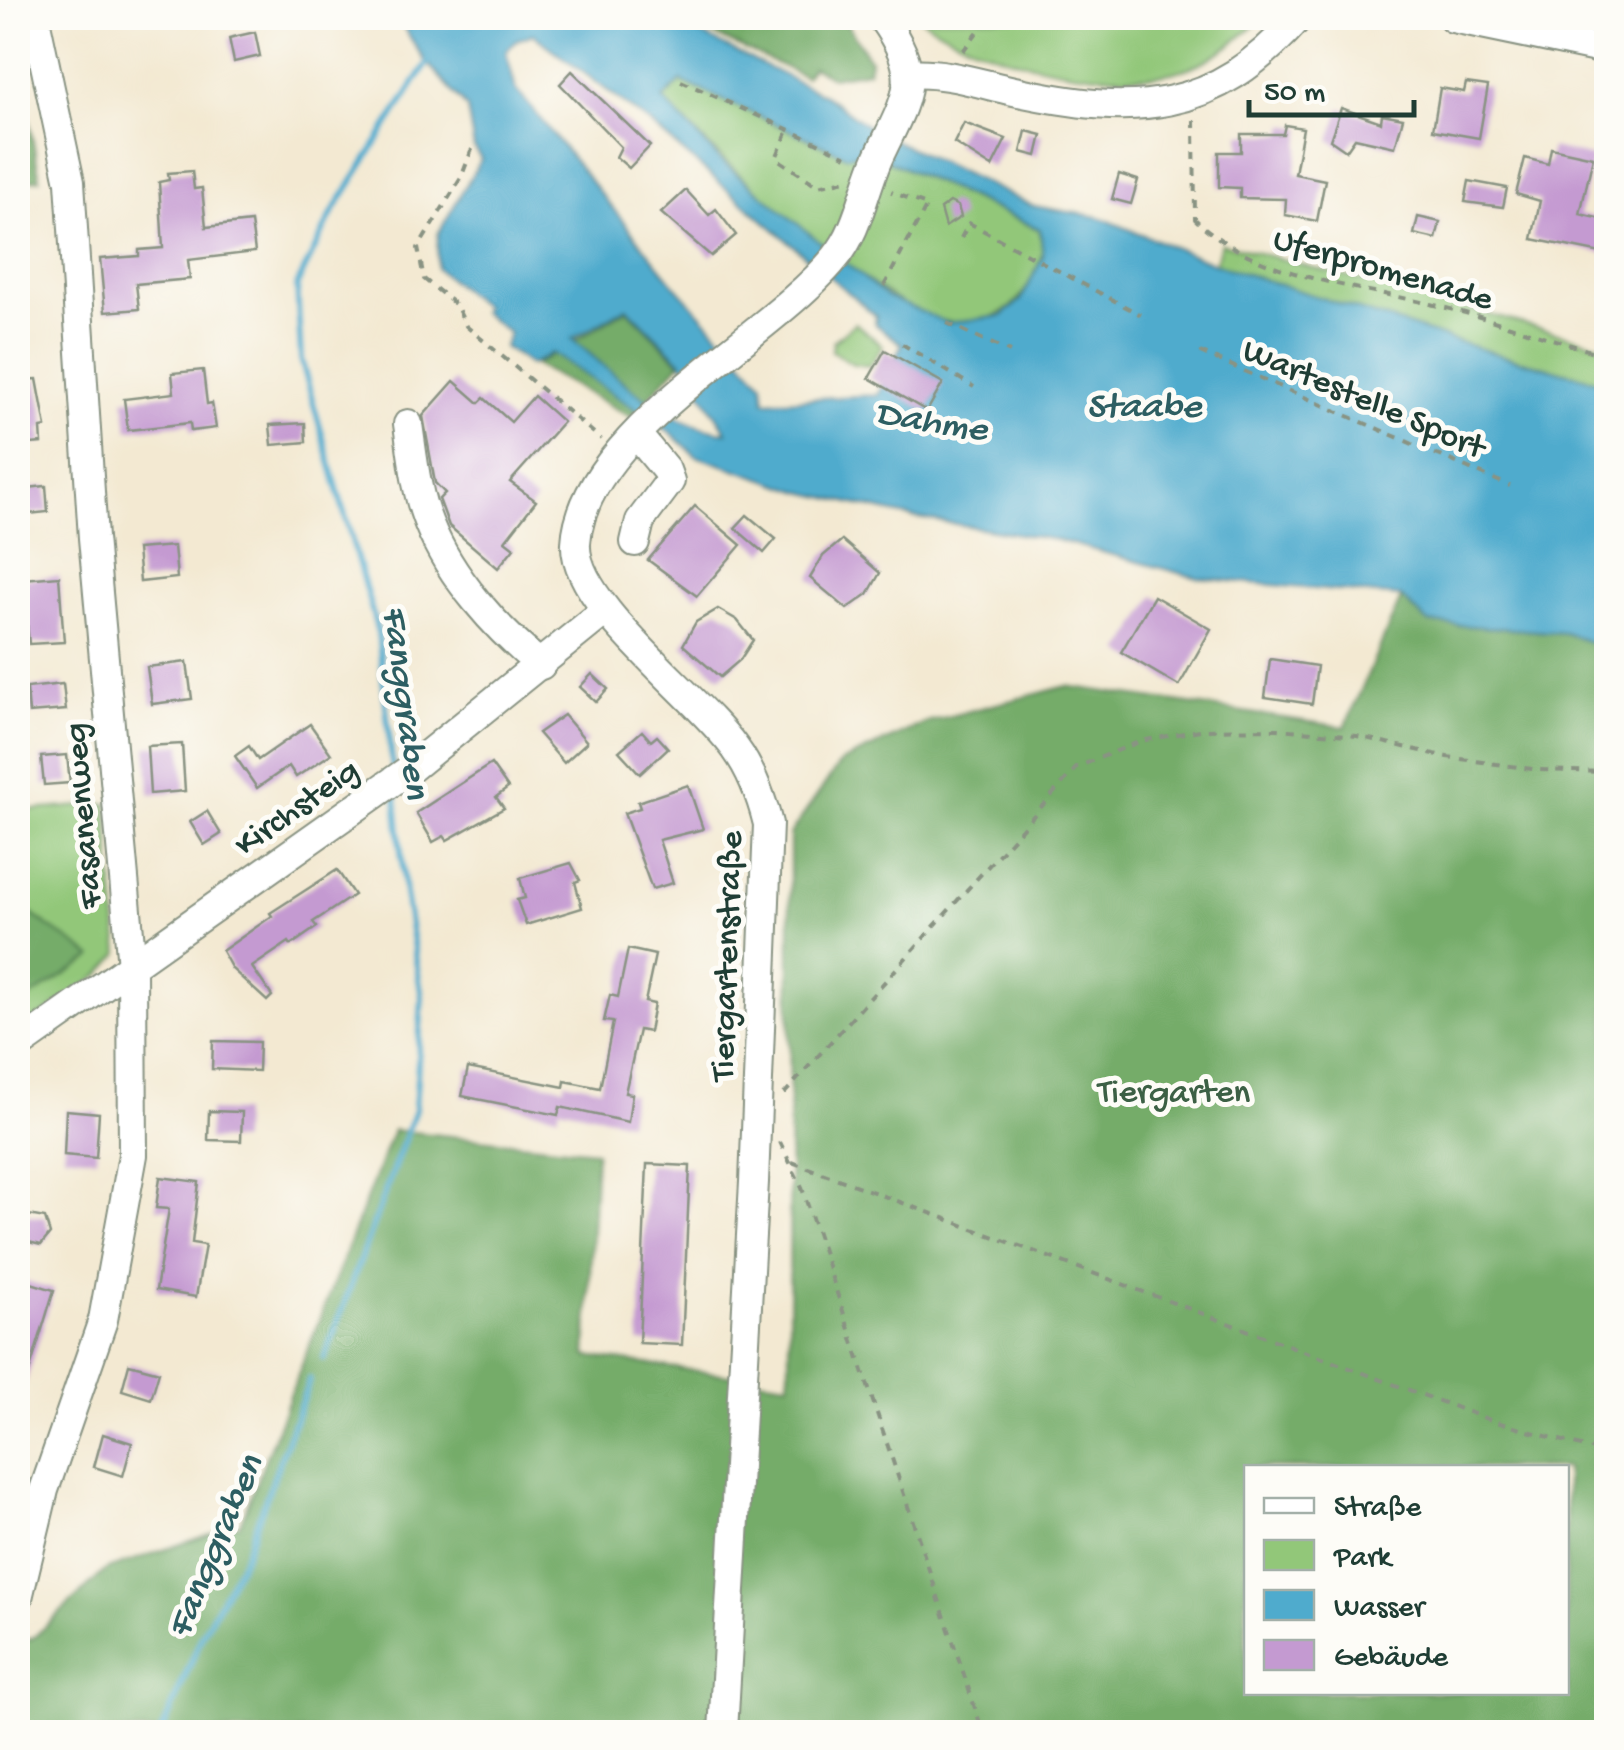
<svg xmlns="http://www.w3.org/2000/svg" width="1624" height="1750" viewBox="0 0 1624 1750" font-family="'Gochi Hand',sans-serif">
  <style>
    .green { fill: #92c779; stroke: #588256; stroke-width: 2.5 }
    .forest { fill: #75ac69; stroke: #4a744e; stroke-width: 2.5; fill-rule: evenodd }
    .water { fill: #4fabcd; stroke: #377480; stroke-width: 2.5; fill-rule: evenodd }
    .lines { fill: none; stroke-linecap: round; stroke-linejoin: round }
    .stream { stroke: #4fabcd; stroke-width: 6 }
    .building { fill: #c49ad1 }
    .minor-casing { stroke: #899383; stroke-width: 32 }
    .path { stroke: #899383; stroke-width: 4; stroke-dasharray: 8 8; stroke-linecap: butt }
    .minor { stroke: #fff; stroke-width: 28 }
    .labels { text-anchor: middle; stroke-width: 10; stroke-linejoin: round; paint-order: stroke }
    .street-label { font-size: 35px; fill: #1f3d34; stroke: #fdfcf7 }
    .park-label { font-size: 35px; fill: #3c6045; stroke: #fdfcf7 }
    .water-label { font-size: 38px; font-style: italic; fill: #2d5e62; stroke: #fdfcf7 }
  </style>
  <rect width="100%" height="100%" fill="#fdfcf7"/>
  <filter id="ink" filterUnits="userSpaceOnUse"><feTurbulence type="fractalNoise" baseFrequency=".01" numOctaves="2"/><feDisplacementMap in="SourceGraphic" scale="20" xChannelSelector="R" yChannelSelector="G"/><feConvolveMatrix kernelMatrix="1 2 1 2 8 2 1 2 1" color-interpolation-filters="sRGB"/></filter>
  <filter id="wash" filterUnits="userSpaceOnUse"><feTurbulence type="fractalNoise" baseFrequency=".0048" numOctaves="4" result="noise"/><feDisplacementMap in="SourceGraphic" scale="40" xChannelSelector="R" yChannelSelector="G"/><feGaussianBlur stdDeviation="2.25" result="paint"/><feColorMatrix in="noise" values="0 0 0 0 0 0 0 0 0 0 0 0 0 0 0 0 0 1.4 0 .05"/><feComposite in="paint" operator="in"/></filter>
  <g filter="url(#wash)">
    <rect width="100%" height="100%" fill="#f3e9d2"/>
    <g class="green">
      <path d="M920 18H1262C1236 42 1207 66 1171 73 1102 87 976 59 920 18Z"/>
      <path d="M681 81 846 156 869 152 1040 230C1039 240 1045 247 1041 258 1024 305 1002 324 951 322 889 320 710 149 663 100Z"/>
      <polygon points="1221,243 1606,346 1606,383 1503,356 1215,264"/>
      <polygon points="855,323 883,346 869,366 853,364 832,351 833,342"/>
      <polygon points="107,804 119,954 101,974 18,1032 18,1005 92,957 18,905 18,811"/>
    </g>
    <g class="forest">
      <polygon points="722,18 843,18 870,60 868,71 832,77 812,67 805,77 699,28"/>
      <polygon points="18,62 40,179 18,181"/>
      <polygon points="627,309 680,363 631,417 535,365"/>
      <path d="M1401 598 1429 623 1565 633 1606 648V1732H18V1642L33 1638 107 1569 240 1524 393 1130 596 1151 586 1356 789 1383 790 834 841 762 927 722 1067 686 1345 727ZM1246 1468H1566V1692H1246Z"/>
      <polygon points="18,905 93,957 18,1005"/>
    </g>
    <path class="water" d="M398 18H667L826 96 874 131 1033 206 1099 217 1215 264 1503 356 1606 383V648L1565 633 1429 623 1401 597 1198 578 1057 540 911 517 802 492 696 456 671 433 552 353 530 365 504 347 509 333 481 312 484 307 437 269 438 234 481 159 474 148 467 108 423 58ZM533 34 647 121 876 316 875 324 902 344 878 395 765 401 763 383 674 284 516 89 506 52 516 40ZM681 81 847 156 869 152 1040 229 1043 256 1021 300 1002 316 948 323 887 297 720 160 663 99ZM627 307 681 361 727 432C665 426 619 377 572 339Z"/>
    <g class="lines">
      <g class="stream">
        <polyline points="393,771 378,633 301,359 297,285 333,212 431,57"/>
        <polyline points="324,1359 415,1110 422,997 405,894 395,788"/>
        <polyline points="162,1732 203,1633 244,1557 310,1379"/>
      </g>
    </g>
    <g id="blocks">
      <g class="building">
        <polygon points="255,32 260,56 234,62 229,38"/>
        <polygon points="572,71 650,146 629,168 616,157 621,147 560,84"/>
        <polygon points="1466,83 1488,86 1479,138 1433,130 1440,88 1464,92"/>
        <polygon points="1341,108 1381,122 1382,114 1403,118 1395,147 1355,138 1346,151 1330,140"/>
        <polygon points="964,123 1006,139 992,167 954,143"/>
        <polygon points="1285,125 1303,128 1295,174 1325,180 1317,221 1285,215 1286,199 1240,198 1240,188 1219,187 1219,152 1241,152 1241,134 1283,134"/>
        <polygon points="1026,131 1042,135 1037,156 1021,152"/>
        <polygon points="1551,148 1593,157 1580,214 1606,220 1606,254 1532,239 1540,201 1516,194 1525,158 1548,164"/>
        <polygon points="192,171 194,189 202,188 206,227 251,222 255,252 188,260 190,279 136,284 139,309 105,312 100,259 139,256 139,250 163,248 159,182 169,180 168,173"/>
        <polygon points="1119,174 1138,180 1131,204 1112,199"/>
        <polygon points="1469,181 1507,188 1503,207 1465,202"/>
        <polygon points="686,190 709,215 716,209 736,235 711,256 661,213"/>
        <polygon points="950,202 958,206 961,217 945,227 940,209"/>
        <polygon points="1418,217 1440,222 1436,239 1414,234"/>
        <polygon points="885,350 943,383 927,411 869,378"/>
        <polygon points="203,370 207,404 212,403 216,428 191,431 190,423 128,430 124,399 174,393 172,373"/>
        <polygon points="37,379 46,427 41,428 42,443 18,445 18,380"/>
        <polygon points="454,381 479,403 484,398 511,422 534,396 563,422 510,482 536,501 505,541 514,548 498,568 449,526 439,499 445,493 435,483 423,416"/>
        <polygon points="305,423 306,442 272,445 270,425"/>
        <polygon points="46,486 48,512 18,515 18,489"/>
        <polygon points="695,506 741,545 697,596 648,560"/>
        <polygon points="747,515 776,539 764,553 735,528"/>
        <polygon points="842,540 880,573 868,594 847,609 810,578 823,556"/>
        <polygon points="174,546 177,578 140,582 137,549"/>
        <polygon points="59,576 64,642 29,644 23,579"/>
        <polygon points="1154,596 1211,629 1179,686 1121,652"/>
        <polygon points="718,609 737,620 753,640 740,660 720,677 683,645 696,622"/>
        <polygon points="1270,659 1317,666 1312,704 1265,697"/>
        <polygon points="187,662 192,699 152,704 147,667"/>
        <polygon points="592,674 608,689 596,702 580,687"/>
        <polygon points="63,684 66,710 29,713 27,688"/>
        <polygon points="564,715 587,742 564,763 538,733"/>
        <polygon points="310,724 331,754 296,777 289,766 257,788 235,756 249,746 258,760"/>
        <polygon points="642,731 651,741 657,736 668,748 640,774 619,751"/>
        <polygon points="182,744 185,791 150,794 147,746"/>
        <polygon points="67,755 70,783 44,785 41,757"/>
        <polygon points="491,764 508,788 496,797 504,808 447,840 444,836 433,842 416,813"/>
        <polygon points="688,785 703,829 659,840 673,883 652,889 624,813 640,808 638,802"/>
        <polygon points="207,811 221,834 204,845 190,822"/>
        <polygon points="571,863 580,880 575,882 582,908 526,925 517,900 525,898 520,878"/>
        <polygon points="337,870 354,895 313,922 317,927 291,945 289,942 252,967 272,996 267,1001 232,969 222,951 272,916 270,913"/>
        <polygon points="628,949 655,955 645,1002 654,1004 649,1032 639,1030 625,1093 632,1094 628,1122 560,1107 558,1115 462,1096 468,1068 564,1087 565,1081 600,1088 613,1022 604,1021 610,995 618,997"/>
        <polygon points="213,1041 259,1042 258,1071 212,1069"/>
        <polygon points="66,1110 99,1113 96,1158 64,1155"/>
        <polygon points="209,1111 242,1112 241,1141 208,1140"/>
        <polygon points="647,1164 690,1166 682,1345 639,1343"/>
        <polygon points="160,1177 199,1182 192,1243 205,1245 196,1297 156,1290 169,1209 156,1208"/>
        <polygon points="18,1213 45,1218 50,1234 41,1245 29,1242 18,1250"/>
        <polygon points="18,1279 54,1290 22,1395 18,1394"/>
        <polygon points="129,1364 159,1372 151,1399 122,1390"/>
        <polygon points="103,1434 132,1443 123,1476 94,1467"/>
      </g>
    </g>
  </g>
  <g filter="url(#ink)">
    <use href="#blocks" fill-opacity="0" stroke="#899383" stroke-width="2.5"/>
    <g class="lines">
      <defs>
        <g id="minor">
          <polyline points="1453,18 1606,50"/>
          <path d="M909 74C944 71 981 84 1014 91 1135 117 1213 115 1298 18"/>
          <path d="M408 424C413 458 416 493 429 524 450 577 497 630 541 665"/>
          <polyline points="635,542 640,521 670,481 666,470 638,436"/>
          <polyline points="18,1046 406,772 605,611"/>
          <polyline points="18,1598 44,1490 103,1320 133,1155 132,966 93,538 70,182 35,18"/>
          <path d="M723 1732 754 1182 768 824C761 796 752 771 735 748 699 697 572 603 576 543 582 433 770 338 835 258 859 230 864 188 880 154 908 95 924 77 882 18"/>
        </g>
      </defs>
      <use href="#minor" class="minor-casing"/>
      <g class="path">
        <polyline points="963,51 988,18"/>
        <polyline points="681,81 847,156"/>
        <path d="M1194 120 1195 219C1255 277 1351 285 1430 304 1489 318 1548 338 1606 356"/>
        <polyline points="787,133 776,158 818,186 846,180"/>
        <polyline points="472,149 461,178 418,248 424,279 456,305 466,326 601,439"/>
        <polyline points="961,238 969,223 1141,315"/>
        <polyline points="884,286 927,205 891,192"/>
        <polyline points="947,323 1010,352"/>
        <polyline points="902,344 974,387"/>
        <polyline points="1200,352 1510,486"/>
        <polyline points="784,1094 1077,767 1141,741 1200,730 1278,729 1357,736 1447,757 1539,770 1606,772"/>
        <polyline points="780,1142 802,1188 983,1732"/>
        <polyline points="792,1162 1493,1421 1606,1453"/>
      </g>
      <use href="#minor" class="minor"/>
    </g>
  </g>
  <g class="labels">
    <g class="street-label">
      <text transform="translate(1384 266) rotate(16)" y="12">Uferpromenade</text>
      <text transform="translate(1365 396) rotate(23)" y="12">Wartestelle Sport</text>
      <text transform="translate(295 805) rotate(-35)" y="12">Kirchsteig</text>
      <text transform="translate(80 816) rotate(-95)" y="12">Fasanenweg</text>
      <text transform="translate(724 956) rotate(-88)" y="12">Tiergartenstraße</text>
    </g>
    <g class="park-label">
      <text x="1174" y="1101">Tiergarten</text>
    </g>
    <g class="water-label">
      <text x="1144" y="416">Staabe</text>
      <text transform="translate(932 418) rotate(9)" y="13">Dahme</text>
      <text transform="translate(409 702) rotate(83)" y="13">Fanggraben</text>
      <text transform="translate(212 1545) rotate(-67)" y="13">Fanggraben</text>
    </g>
  </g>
  <rect width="1624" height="1750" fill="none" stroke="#fdfcf7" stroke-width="60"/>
  <rect x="1244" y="1465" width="325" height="230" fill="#fdfcf7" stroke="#a4b0a9" stroke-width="2.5"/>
  <rect x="1264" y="1498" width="50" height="15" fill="#ffffff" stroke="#a4b0a9" stroke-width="2.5"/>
  <text x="1334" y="1515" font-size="30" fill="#1f3d34">Straße</text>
  <rect x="1264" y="1540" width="50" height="30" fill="#92c779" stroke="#a4b0a9" stroke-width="2.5"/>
  <text x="1334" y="1565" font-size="30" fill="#1f3d34">Park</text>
  <rect x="1264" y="1590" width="50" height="30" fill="#4fabcd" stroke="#a4b0a9" stroke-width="2.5"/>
  <text x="1334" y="1615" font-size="30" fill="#1f3d34">Wasser</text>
  <rect x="1264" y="1640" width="50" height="30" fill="#c49ad1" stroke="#a4b0a9" stroke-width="2.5"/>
  <text x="1334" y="1665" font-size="30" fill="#1f3d34">Gebäude</text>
  <path d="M1249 100v15h165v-15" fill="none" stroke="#1f3d34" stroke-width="5"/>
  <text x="1264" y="100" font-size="30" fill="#1f3d34" stroke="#fdfcf7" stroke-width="8" paint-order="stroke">50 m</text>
</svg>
